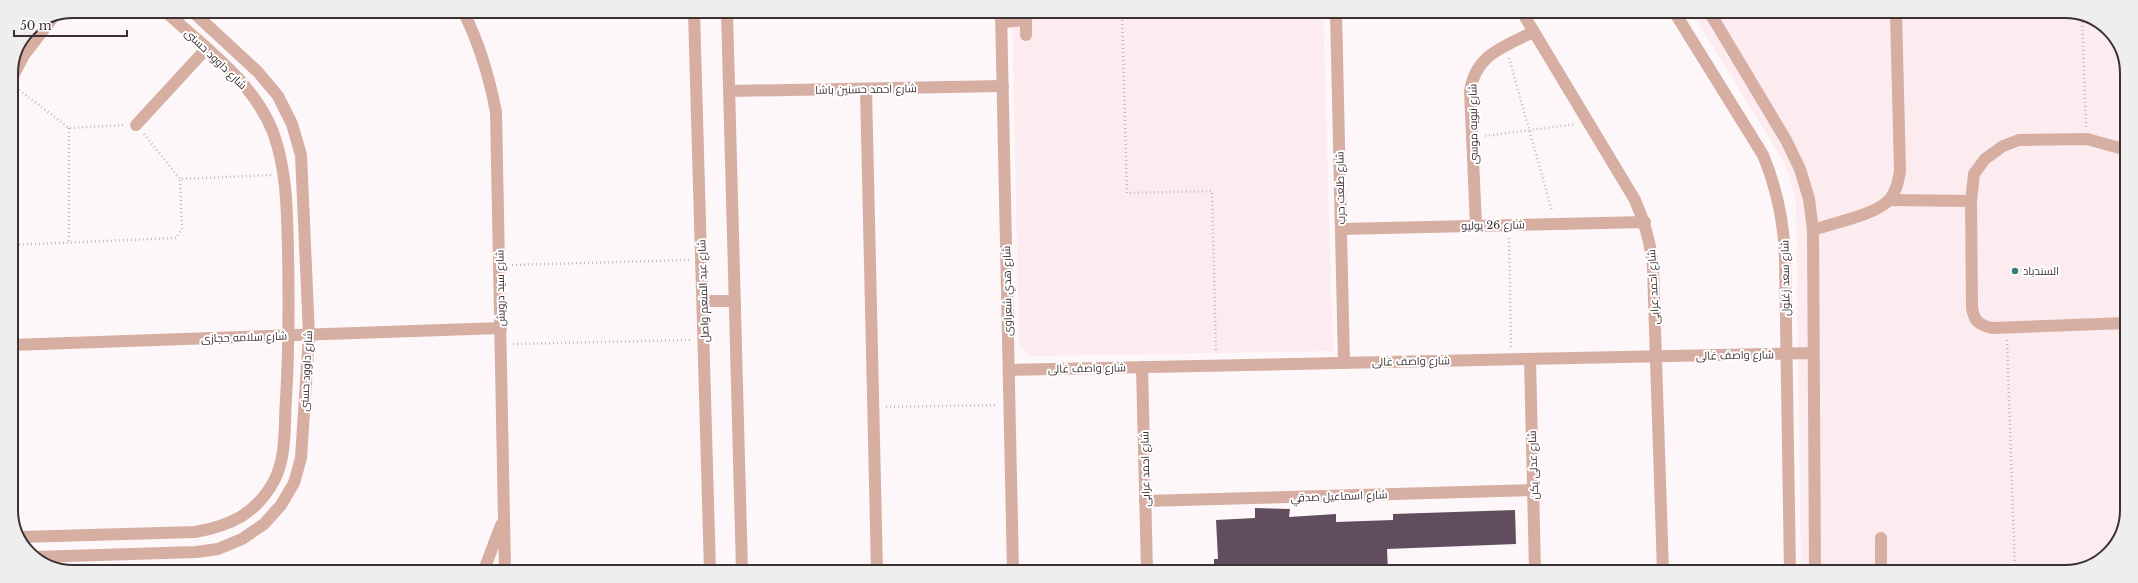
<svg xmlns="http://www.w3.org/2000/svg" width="2138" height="583" viewBox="0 0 2138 583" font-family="'Libre Baskerville',Cairo,serif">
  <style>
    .built { fill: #fcebef }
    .building { fill: #604d5e }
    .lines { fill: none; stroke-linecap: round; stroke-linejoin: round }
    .path { stroke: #c3bbbd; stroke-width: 2.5; stroke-dasharray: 1 3; stroke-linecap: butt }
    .minor { stroke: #d7aea2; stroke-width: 12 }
    .poi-dot { fill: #357d80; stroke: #fff; stroke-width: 1.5 }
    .labels { text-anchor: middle; stroke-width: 4; stroke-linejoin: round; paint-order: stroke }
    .street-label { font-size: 11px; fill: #3c3033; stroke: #fff }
    .poi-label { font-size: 11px; fill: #3c3033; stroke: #fff; text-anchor: start }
    .rim { fill: none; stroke: #3c3033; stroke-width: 2 }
  </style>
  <rect width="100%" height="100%" fill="#fef7f9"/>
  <g class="built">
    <polygon points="1012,12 1323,12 1333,351 1036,356 1028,355 1023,350 1019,344"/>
    <polygon points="1692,13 2081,13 2112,32 2127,68 2125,526 2103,559 2066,572 1801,572 1796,202 1789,175 1781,157"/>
  </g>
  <polygon class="building" points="1255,508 1290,509 1289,517 1336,514 1336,522 1393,520 1393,514 1515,510 1516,544 1387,549 1388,571 1214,571 1214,559 1218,559 1216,520 1255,518"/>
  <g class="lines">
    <g class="path">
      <polyline points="1122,12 1127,193 1212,191 1216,353"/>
      <polyline points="2082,14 2086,127"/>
      <polyline points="1509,58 1552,211"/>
      <polyline points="19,90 69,128 124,125"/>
      <polyline points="69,128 69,243"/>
      <polyline points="144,134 180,179"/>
      <polyline points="1485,136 1576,124"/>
      <polyline points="1509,238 1511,347"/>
      <polyline points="11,245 176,238 182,229 180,179 271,175"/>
      <polyline points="512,265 689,260"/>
      <polyline points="2007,340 2015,572"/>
      <polyline points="513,344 691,340"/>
      <polyline points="886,407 997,405"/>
    </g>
    <g class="minor">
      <path d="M463 11C480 44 489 76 496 112L505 570"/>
      <polyline points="694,12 710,571"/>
      <polyline points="727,12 742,571"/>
      <polyline points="1001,12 1013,571"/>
      <polyline points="1336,12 1344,363"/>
      <path d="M1522 12 1635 200C1645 223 1651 243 1653 268L1663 572"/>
      <path d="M1675 13 1763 155C1777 189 1784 221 1785 259L1790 572"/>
      <polyline points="1710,13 1786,140 1800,169 1809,199 1813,230 1815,572"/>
      <polyline points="1002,22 1026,20"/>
      <polyline points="1026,35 1026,12"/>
      <polyline points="11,80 24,55 51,20"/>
      <polyline points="866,89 877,571"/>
      <polyline points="729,91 1003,86"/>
      <polyline points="136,125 206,49"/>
      <path d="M1889 200 1971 201 1972 308C1974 321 1979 325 1992 328L2126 323"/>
      <polyline points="1971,201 1974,174 1985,159 2003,146 2019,140 2087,139 2127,150"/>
      <path d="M1476 226 1470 91C1476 54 1504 47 1533 32"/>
      <polyline points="1341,229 1645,222"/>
      <path d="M1813 230C1832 223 1877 215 1890 199 1897 190 1898 181 1900 171L1896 13"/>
      <polyline points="703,301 735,301"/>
      <polyline points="11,345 501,328"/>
      <polyline points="1530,359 1535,571"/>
      <polyline points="1142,367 1147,571"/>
      <polyline points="1009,370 1813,353"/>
      <polyline points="1145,501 1533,490"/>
      <path d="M20 537 195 532C230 526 256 514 274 481 287 456 284 425 286 399 289 349 289 301 288 251 287 211 287 170 273 132 253 81 204 47 165 11"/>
      <polyline points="1881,538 1881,572"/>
      <polyline points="35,557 196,552 218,549 242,539 264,524 281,505 294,483 301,458 309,335 301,155 292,124 278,96 258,72 192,11"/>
      <polyline points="484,570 501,525"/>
    </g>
  </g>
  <circle class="poi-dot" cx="2015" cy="271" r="4"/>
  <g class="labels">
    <g class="street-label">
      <text transform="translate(216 59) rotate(44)" y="4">شارع داوود حسنى</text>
      <text transform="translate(866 89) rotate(-1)" y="4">شارع احمد حسنين باشا</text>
      <text transform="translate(1473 124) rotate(-91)" y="4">شارع نبويه موسى</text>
      <text transform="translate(1340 188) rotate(-91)" y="4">شارع طلعت حرب</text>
      <text transform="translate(1493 225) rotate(-1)" y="4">شارع 26 يوليو</text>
      <text transform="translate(1785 278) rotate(-91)" y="4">شارع سعد زغلول</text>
      <text transform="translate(1653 287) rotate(-93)" y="4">شارع احمد عرابى</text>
      <text transform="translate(500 288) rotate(-91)" y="4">شارع سيد درويش</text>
      <text transform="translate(703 291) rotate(-92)" y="4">شارع عبد المنعم واصل</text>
      <text transform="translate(1007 291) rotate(-91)" y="4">شارع هدي شعراوى</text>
      <text transform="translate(244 337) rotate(-2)" y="4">شارع سلامه حجازى</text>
      <text transform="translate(1735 355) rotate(-1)" y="4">شارع واصف غالى</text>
      <text transform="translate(1411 361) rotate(-1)" y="4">شارع واصف غالى</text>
      <text transform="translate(1087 368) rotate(-1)" y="4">شارع واصف غالى</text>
      <text transform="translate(306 371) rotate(-87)" y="4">شارع داوود حسنى</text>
      <text transform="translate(1533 465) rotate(-92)" y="4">شارع عدلى يكن</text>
      <text transform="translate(1145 469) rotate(-91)" y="4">شارع احمد عرابى</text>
      <text transform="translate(1339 496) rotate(-2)" y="4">شارع اسماعيل صدقي</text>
    </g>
    <g class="poi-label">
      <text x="2023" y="275">السندباد</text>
    </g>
  </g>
  <path d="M0 0H2138V583H0ZM73 18H2065A55 55 0 0 1 2120 73V510A55 55 0 0 1 2065 565H73A55 55 0 0 1 18 510V73A55 55 0 0 1 73 18Z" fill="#efeeef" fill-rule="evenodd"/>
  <path class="rim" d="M73 18H2065A55 55 0 0 1 2120 73V510A55 55 0 0 1 2065 565H73A55 55 0 0 1 18 510V73A55 55 0 0 1 73 18Z"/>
  <path d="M14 30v6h113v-6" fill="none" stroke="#3c3033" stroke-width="2"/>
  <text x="20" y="30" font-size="12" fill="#3c3033" stroke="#ffffff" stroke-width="3" paint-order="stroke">50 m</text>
</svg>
